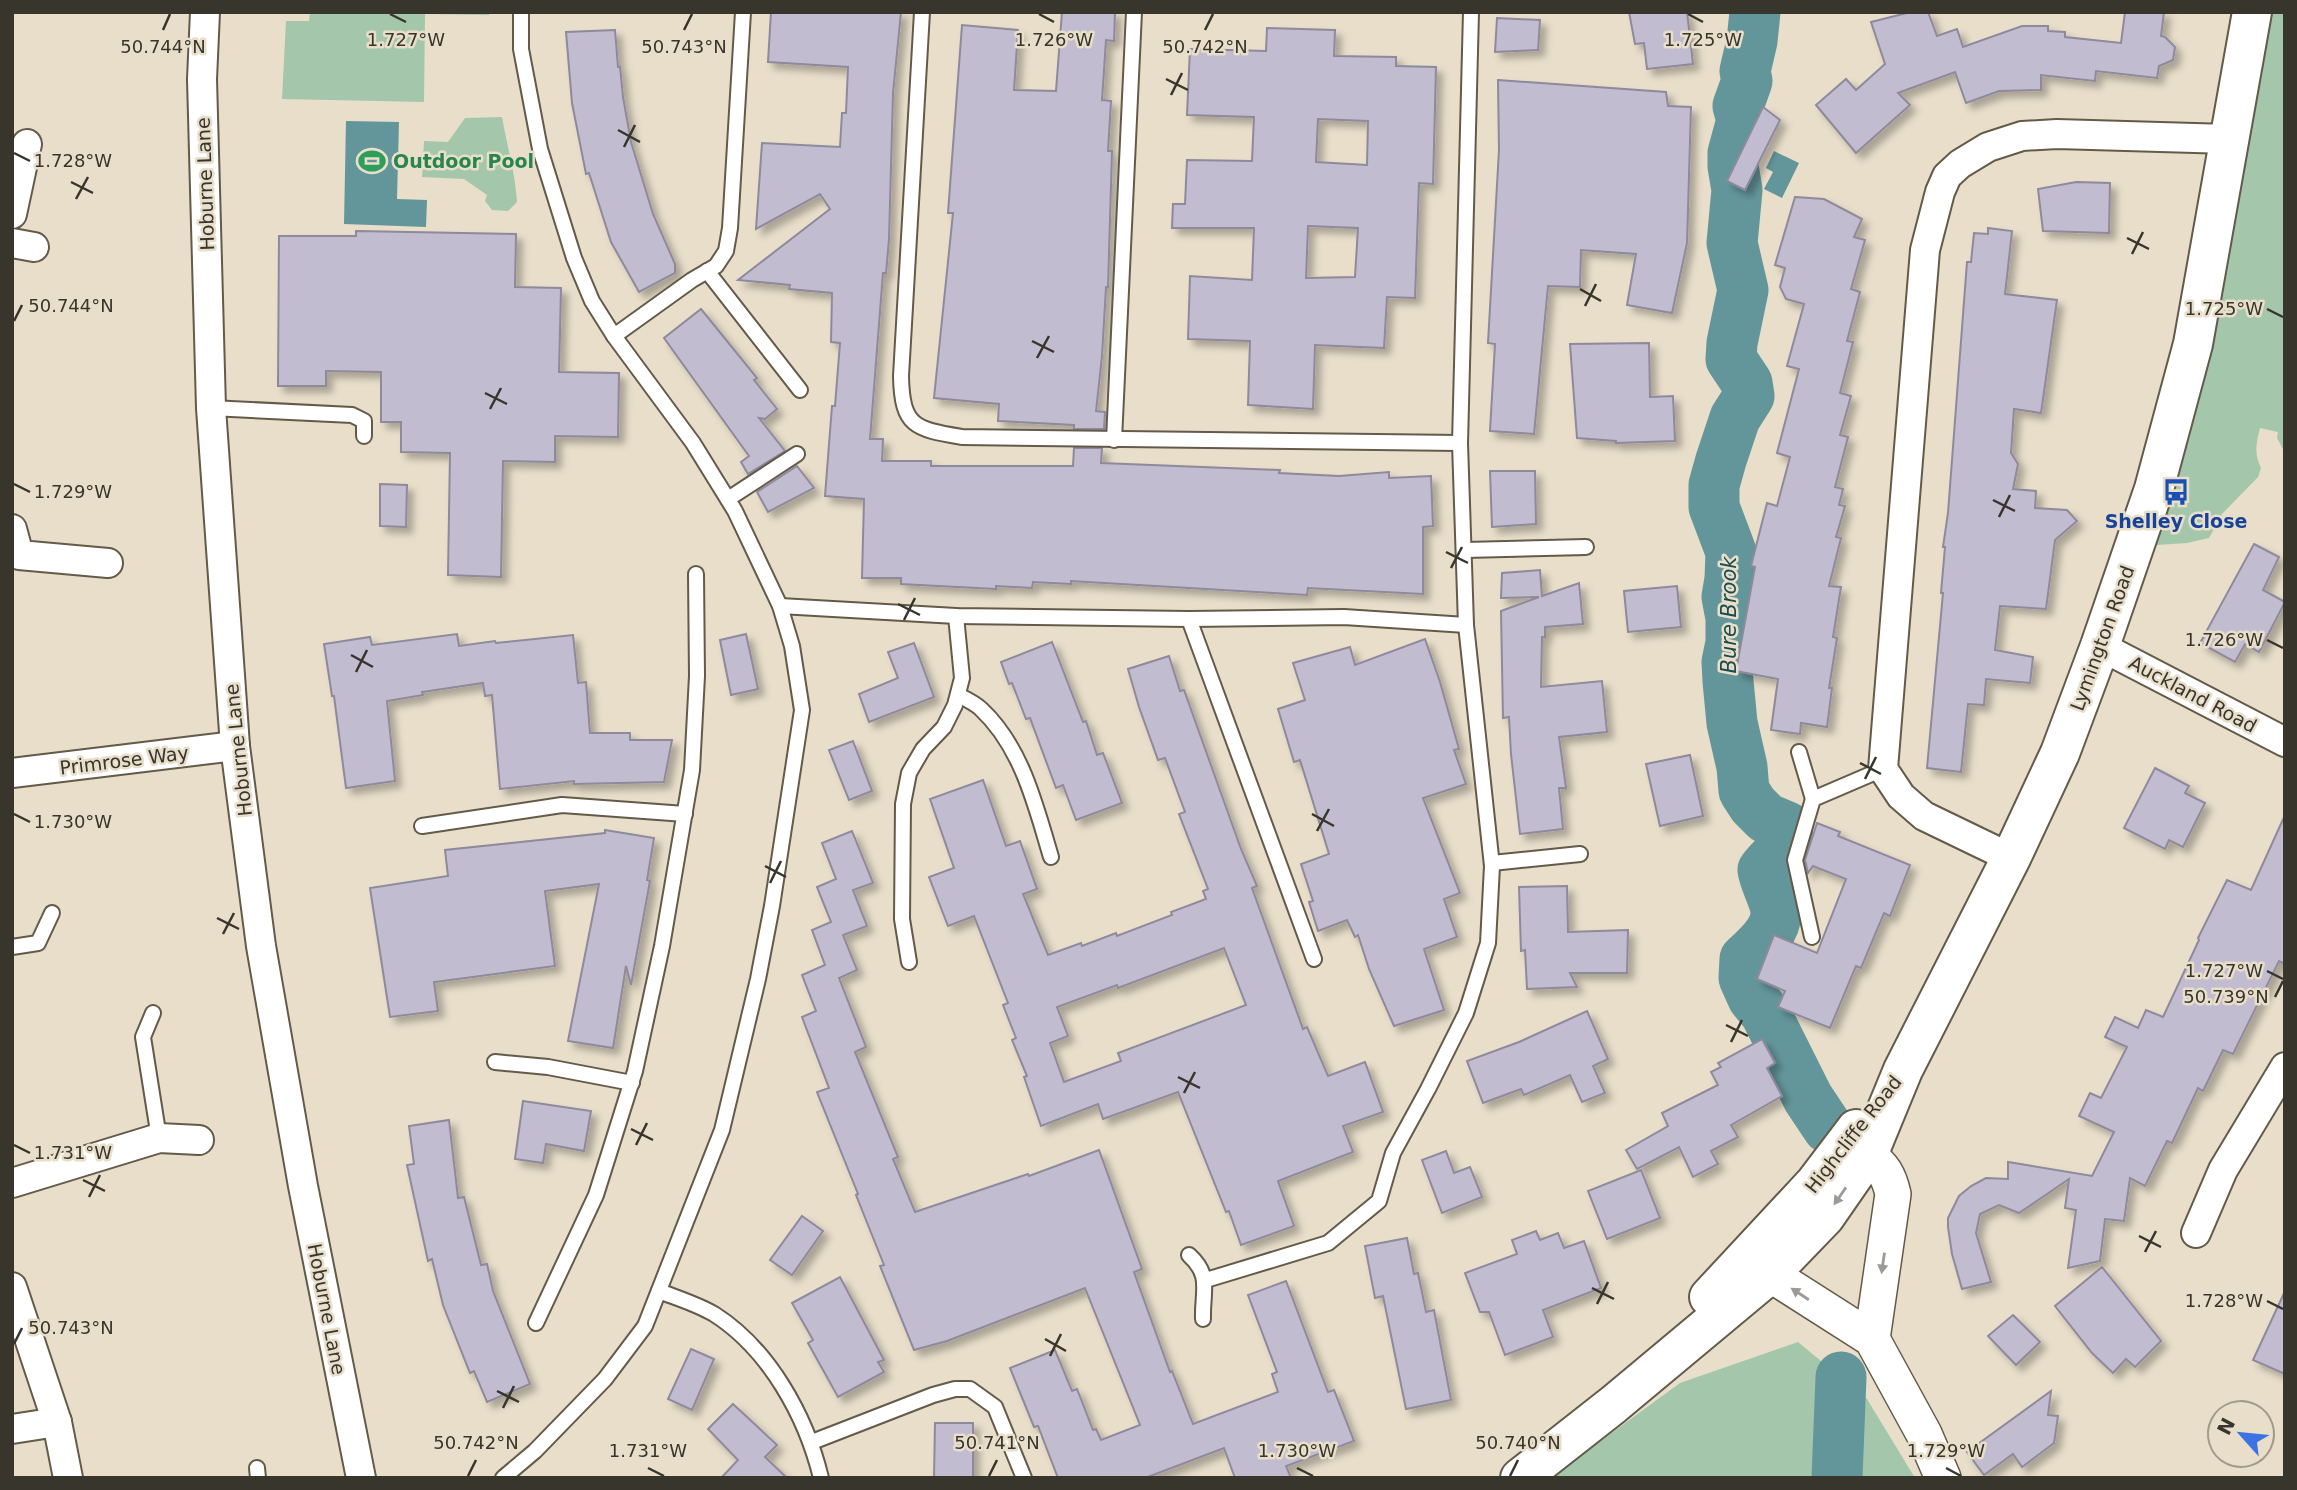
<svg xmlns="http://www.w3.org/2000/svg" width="2297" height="1490" viewBox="0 0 2297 1490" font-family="'DejaVu Sans',sans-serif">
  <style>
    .green { fill: #a4c7ac }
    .water { fill: #63969a }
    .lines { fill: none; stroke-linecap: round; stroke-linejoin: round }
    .river { stroke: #63969a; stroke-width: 51 }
    .building { fill: #c2bcd0; stroke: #8f899c; stroke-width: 2; fill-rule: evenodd; filter: url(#shadow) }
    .service-casing { stroke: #635a49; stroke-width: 18 }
    .minor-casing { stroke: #635a49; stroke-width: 32 }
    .tertiary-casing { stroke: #635a49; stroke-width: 38 }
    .primary-casing { stroke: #635a49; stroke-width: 42 }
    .service { stroke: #fff; stroke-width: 14 }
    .minor { stroke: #fff; stroke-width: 28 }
    .tertiary { stroke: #fff; stroke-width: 35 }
    .primary { stroke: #fff; stroke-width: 38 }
    .oneway { fill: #9c9a96 }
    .ticks { fill: none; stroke: #38352d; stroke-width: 2.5 }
    .labels { text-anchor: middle; stroke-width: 5; stroke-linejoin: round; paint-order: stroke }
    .leisure-label { font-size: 19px; font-weight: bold; fill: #27864d; stroke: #e8deca; text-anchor: start }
    .street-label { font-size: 19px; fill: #38352d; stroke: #e8deca }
    .transit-label { font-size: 19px; font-weight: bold; fill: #164399; stroke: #e8deca }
    .water-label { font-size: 21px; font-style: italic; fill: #1b4b4e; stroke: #e8deca }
    .ticks-label { font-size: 18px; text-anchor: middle; fill: #38352d; stroke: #e8deca; stroke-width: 5; stroke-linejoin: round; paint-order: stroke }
  </style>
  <defs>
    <filter id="shadow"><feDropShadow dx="6" dy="6" stdDeviation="3.5" flood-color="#0004"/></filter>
  </defs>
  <rect width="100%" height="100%" fill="#e8deca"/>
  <g class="green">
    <polygon points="310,12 489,12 489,15 425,14 424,102 282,99 286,21 309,21"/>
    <path d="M2263 12H2285V453L2277 438 2278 432 2260 428C2256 443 2254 454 2261 468L2258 477 2222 514 2209 538 2187 543 2157 545 2156 531Z"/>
    <path d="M502 117C507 146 515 172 517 202L508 211 492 210 485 201 487 195 464 179 422 177 424 141 448 142 465 118Z"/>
    <polygon points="1798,1342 1867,1399 1915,1478 1550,1478 1680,1383"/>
  </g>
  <g class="water">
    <polygon points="346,121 399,122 397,199 427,200 426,227 344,224"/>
    <polygon points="1774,151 1799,163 1782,198 1764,189 1773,172 1766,168"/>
  </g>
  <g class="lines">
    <g class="river">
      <path d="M1755 12 1752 41 1745 71 1747 81 1738 106 1742 120 1733 153V166L1737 190 1732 243 1743 290 1732 343 1731 359 1747 383 1749 396 1735 418 1721 460 1714 485V507L1731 552 1730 579 1727 597 1731 618V643L1727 662 1728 681 1732 723 1742 767 1744 791 1753 805 1766 818 1787 827C1792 846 1773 856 1763 870 1765 883 1776 901 1776 913 1776 932 1757 948 1745 959L1744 978 1753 998 1766 1014 1808 1098 1828 1128"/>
      <polyline points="1837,1478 1841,1377"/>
    </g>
  </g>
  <g class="building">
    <polygon points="771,12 901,12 893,93 889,239 886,273 883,273 870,439 883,439 882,461 931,461 931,466 1073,466 1074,448 1102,448 1101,463 1280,470 1279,473 1339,476 1389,472 1389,478 1431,476 1433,526 1423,527 1423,594 1308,588 1307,595 1071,581 1071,584 1033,582 1032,588 996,586 996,589 901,584 901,578 862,578 864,499 825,496 832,406 835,406 840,343 831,342 832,293 789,289 790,285 738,280 830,209 820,194 756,229 762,143 840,147 842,113 846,113 848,67 768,62"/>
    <polygon points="1062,12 1115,12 1114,41 1106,40 1102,100 1111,101 1108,151 1112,151 1108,287 1106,287 1102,356 1096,411 1105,412 1104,429 1074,429 1074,425 998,421 999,404 934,398 953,213 948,213 962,25 1018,30 1014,90 1056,91"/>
    <polygon points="1629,12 1687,12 1693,64 1647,69 1644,43 1635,44"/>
    <polygon points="1911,12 1928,12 1937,36 1957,29 1963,47 2022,26 2048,26 2048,31 2065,32 2065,37 2121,43 2125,12 2164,12 2161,36 2165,37 2175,47 2173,60 2159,66 2157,78 2096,71 2095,81 2041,75 2041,90 1999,91 1966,103 1955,72 1898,93 1910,105 1856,153 1816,105 1846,79 1856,90 1885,64 1871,22"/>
    <polygon points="1497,18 1540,20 1538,50 1495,52"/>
    <path d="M1267 28 1335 30 1334 56 1396 57V66L1436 67 1433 184 1419 183 1415 298 1387 297 1384 348 1315 345 1313 409 1248 405 1250 341 1188 339 1190 276 1252 280 1254 228H1172L1173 204H1185L1187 160 1252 161 1254 117 1187 115 1190 49 1266 51ZM1318 119 1368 121 1367 165 1316 162ZM1308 226 1358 228 1355 277 1306 278Z"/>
    <polygon points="615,30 618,67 620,67 623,97 631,142 653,214 675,264 675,273 639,292 611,242 589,173 586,174 572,103 566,32"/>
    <polygon points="1498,80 1666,92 1668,106 1691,107 1687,243 1672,313 1627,305 1636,254 1581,250 1580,287 1548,286 1534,434 1490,431 1495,344 1488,343 1499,150"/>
    <polygon points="1763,107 1780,120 1745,190 1727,181"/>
    <polygon points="2076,182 2110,183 2109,233 2043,231 2038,189"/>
    <polygon points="1795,197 1824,199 1862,219 1854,237 1865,240 1851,289 1860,292 1847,341 1853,342 1840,393 1851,396 1840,435 1848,437 1835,487 1843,489 1839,505 1845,506 1836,537 1841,538 1829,586 1841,587 1833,637 1837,638 1829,688 1832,688 1827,727 1801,723 1800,734 1771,730 1778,679 1736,671 1755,567 1751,566 1767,503 1777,506 1790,457 1777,453 1799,369 1787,366 1804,304 1786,299 1780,287 1785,268 1775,265"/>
    <polygon points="1988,228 2012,231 2005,294 2057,300 2041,413 2014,409 2011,453 2018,464 2013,489 2036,491 2035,508 2067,510 2077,521 2055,540 2046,609 2000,606 1995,650 2033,657 2030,683 1986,679 1984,705 1968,704 1961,772 1927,768 1943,593 1941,593 1945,547 1943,547 1948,513 1967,262 1971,262 1974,233 1988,234"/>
    <polygon points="356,231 516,234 515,287 561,288 559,372 619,373 618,437 555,436 555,462 503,461 501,577 448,575 450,453 401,452 401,422 381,422 381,372 326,371 326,386 278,386 279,236 356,236"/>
    <polygon points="701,309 757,378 754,380 777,409 765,419 759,418 785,451 748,474 741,462 749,456 664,338"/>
    <polygon points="1649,343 1650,397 1673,396 1675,441 1616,443 1616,441 1577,438 1570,344"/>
    <polygon points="797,466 814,488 768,512 757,492"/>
    <polygon points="1490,471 1535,471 1536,524 1492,527"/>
    <polygon points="380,484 407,485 406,527 380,526"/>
    <polygon points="2254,544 2279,557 2263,590 2285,602 2259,652 2245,644 2235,662 2200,643"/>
    <polygon points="1540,570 1542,596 1579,583 1583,624 1545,627 1545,637 1542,637 1541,687 1602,681 1607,732 1559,737 1566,788 1559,788 1563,829 1520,834 1511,754 1509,717 1503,718 1501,611 1539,597 1501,598 1502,573"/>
    <polygon points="1677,586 1681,627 1628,632 1624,591"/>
    <polygon points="457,634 459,646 495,641 496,643 573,635 578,683 586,682 590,733 630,733 630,740 672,740 664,782 574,784 574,781 500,789 492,695 485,696 483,683 422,692 423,695 387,701 395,781 346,788 334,696 332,696 324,644 370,637 372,645"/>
    <polygon points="746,634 758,689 731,695 720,640"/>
    <polygon points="1425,639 1440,682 1459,749 1454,750 1466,784 1423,798 1460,893 1444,899 1457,937 1424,949 1444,1010 1394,1026 1369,969 1358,935 1355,937 1347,920 1318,931 1309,902 1313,901 1301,864 1329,854 1300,760 1294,762 1278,709 1305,700 1293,663 1350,647 1355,665"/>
    <polygon points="1052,642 1083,722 1086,721 1097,755 1103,753 1122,803 1076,820 1063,785 1056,788 1030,718 1026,719 1012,683 1009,684 1001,662"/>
    <polygon points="914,643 934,697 869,722 859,694 898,678 888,652"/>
    <path d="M1169 656 1180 691 1184 690 1241 849 1257 886 1252 888 1303 1029 1307 1027 1328 1076 1365 1062 1383 1112 1343 1126 1353 1152 1278 1181 1294 1226 1241 1245 1229 1211 1226 1212 1178 1092 1103 1119 1098 1104 1041 1126 1024 1077 1027 1076 1012 1040 1016 1038 1003 1005 1008 1003 974 916 948 926 929 877 954 868 930 799 983 780 1006 846 1020 841 1037 889 1023 894 1048 955 1081 943 1082 946 1116 933 1117 936 1172 915 1171 912 1206 899 1203 891 1208 889 1179 814 1185 812 1165 758 1158 760 1139 707 1128 669ZM1224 948 1246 1005 1118 1053 1121 1061 1064 1082 1050 1043 1068 1036 1057 1007 1117 985 1118 988Z"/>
    <polygon points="853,741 872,791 849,800 829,750"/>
    <polygon points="1690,755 1703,816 1660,826 1646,764"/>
    <polygon points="2155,768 2189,786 2185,793 2205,803 2183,847 2169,840 2165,849 2124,828"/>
    <polygon points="2285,815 2285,964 2279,961 2233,1054 2223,1050 2203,1091 2198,1088 2172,1143 2167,1141 2145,1186 2130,1178 2124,1221 2105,1219 2100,1261 2068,1268 2076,1210 2065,1208 2069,1179 2019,1213 1999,1205 1980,1214 1976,1233 1991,1282 1962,1289 1952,1254 1948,1227 1948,1218 1959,1196 1971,1186 1986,1178 2008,1179 2008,1162 2092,1176 2114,1132 2079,1116 2090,1093 2101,1098 2127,1047 2105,1037 2115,1017 2138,1028 2146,1010 2163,1017 2199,940 2198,938 2227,880 2251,890"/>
    <polygon points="1817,823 1840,832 1838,836 1910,865 1890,916 1884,913 1861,968 1856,966 1830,1028 1778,1007 1785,991 1757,979 1774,935 1817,953 1846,879 1813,866 1808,873 1805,860"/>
    <polygon points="605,830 654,838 647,880 650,881 631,985 626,966 613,1048 568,1041 599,884 545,891 555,966 434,982 438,1011 390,1017 370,888 448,876 445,850 605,833"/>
    <polygon points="852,831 873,883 853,890 867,926 843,935 857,970 839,978 866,1047 855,1052 898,1157 893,1159 915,1212 1028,1174 1029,1176 1099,1150 1142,1269 1134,1272 1170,1372 1172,1371 1193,1424 1278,1392 1272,1374 1277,1372 1248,1295 1286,1281 1328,1392 1334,1390 1354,1441 1286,1466 1291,1478 1235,1478 1224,1448 1145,1478 1058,1478 1038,1426 1034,1427 1010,1368 1055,1350 1072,1391 1077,1389 1093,1430 1096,1429 1101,1440 1140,1425 1085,1288 947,1341 914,1350 880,1266 884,1265 856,1195 858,1194 817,1092 829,1088 802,1017 816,1011 802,975 825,965 812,930 831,922 817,887 836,879 822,843"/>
    <polygon points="1567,886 1568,932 1628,930 1627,973 1570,973 1577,987 1527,989 1525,950 1521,951 1519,887"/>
    <polygon points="1587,1011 1608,1059 1593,1066 1605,1093 1582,1102 1570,1075 1524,1095 1521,1089 1483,1103 1467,1061 1519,1042"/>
    <polygon points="1762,1039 1775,1063 1767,1068 1782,1096 1731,1125 1738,1137 1711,1151 1718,1164 1693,1177 1679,1147 1637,1169 1626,1150 1668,1126 1662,1113 1718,1085 1711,1072 1721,1067 1718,1063"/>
    <polygon points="523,1101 591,1111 584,1151 546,1144 543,1163 515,1159"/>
    <polygon points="449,1120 458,1198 464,1197 481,1265 487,1264 493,1291 530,1384 487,1402 474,1371 470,1373 443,1305 432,1259 428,1261 407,1165 414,1164 409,1126"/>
    <polygon points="1446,1151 1454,1173 1470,1167 1482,1197 1442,1213 1422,1160"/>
    <polygon points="1641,1170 1660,1218 1607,1239 1588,1191"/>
    <polygon points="802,1216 823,1231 792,1275 770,1260"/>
    <polygon points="1536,1231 1540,1240 1558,1233 1564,1248 1584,1241 1601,1288 1543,1310 1553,1337 1505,1355 1489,1312 1480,1312 1465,1273 1517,1254 1512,1240"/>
    <polygon points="1407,1238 1414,1274 1418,1273 1426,1312 1434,1310 1451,1400 1406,1409 1383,1296 1375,1298 1365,1246"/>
    <polygon points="2102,1267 2161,1341 2135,1367 2126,1359 2113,1373 2092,1353 2055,1306"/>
    <polygon points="840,1277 884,1360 878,1362 884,1372 838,1397 808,1343 813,1340 792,1303"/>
    <polygon points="2285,1291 2285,1374 2253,1360"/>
    <polygon points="2013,1315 2040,1342 2016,1365 1988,1336"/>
    <polygon points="691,1349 714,1359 692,1410 668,1399"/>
    <polygon points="2051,1391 2048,1415 2058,1416 2054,1443 2022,1467 2013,1454 1984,1475 1967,1452"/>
    <polygon points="733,1404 777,1445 765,1457 787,1478 721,1478 738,1460 708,1429"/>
    <polygon points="935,1423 973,1423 973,1478 934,1478"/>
  </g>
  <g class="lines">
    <defs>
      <g id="service">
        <path d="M922 12 901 376C902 427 915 429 962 437L1460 443"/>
        <polyline points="707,271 800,390"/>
        <polyline points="614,336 692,280 716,266 726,251 730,228 743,12"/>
        <polyline points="211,408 352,415 364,421 364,436"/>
        <polyline points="1114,440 1134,12"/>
        <polyline points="728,499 797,454"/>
        <polyline points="1465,550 1586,547"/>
        <polyline points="780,606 956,616 1189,619 1344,617 1466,625"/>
        <polyline points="1189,619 1314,959"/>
        <path d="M958 695C966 699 975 703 981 709 1022 747 1036 807 1051 857"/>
        <polyline points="1799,752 1813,799"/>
        <polyline points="422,826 562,805 685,814"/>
        <polyline points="1492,863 1580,854"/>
        <polyline points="1812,937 1795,860 1813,799 1883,769"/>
        <polyline points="12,947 38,943 52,913"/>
        <polyline points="909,962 902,919 903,804 909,773 923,749 944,727 955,705 962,678 956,616"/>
        <polyline points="153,1013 143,1037 159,1138"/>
        <polyline points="495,1062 548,1067 632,1083"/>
        <path d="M1189 1255C1212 1276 1202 1291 1203 1319"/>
        <polyline points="1206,1280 1328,1243 1379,1201 1393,1153 1428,1089 1466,1013 1488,943 1492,866 1466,625 1460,443 1471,12"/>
        <path d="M659 1291C677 1298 697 1304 714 1314 769 1349 806 1416 821 1478"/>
        <polyline points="536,1323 596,1195 635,1071 662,946 692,770 697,676 696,574"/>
        <polyline points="812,1442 933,1395 955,1389 970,1389 995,1407 1024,1478"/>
        <polyline points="257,1468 258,1478"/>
        <polyline points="503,1478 535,1451 605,1379 645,1326 722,1130 758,979 772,906 802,710 792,646 780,606 735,511 693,443 614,336 592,301 574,258 540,149 521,49 521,12"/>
      </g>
      <g id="minor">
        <polyline points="205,12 202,79 211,408 235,746 261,946 303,1186 361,1478"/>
        <polyline points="12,214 27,144"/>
        <polyline points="12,243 34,247"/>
        <polyline points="12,529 19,555 108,563"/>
        <polyline points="2100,646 2285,742"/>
        <polyline points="12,773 235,746"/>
        <polyline points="2011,858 1924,816 1901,796 1883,769 1925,250 1940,192 1947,176 1960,164 1988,147 2022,136 2057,134 2229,139"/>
        <polyline points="12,1183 159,1138 199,1140"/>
        <polyline points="2196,1233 2223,1170 2285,1067"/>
        <polyline points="12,1287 57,1422 68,1478"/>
        <polyline points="12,1429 57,1422"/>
      </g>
      <g id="tertiary">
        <path d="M1868 1155C1883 1166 1889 1176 1893 1194L1872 1339"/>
        <polyline points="1770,1274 1872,1339 1924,1434 1943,1478"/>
      </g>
      <g id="primary">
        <polyline points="1709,1297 1815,1183 1856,1129"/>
        <polyline points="1520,1478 1613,1405 1770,1274 1825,1217 1868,1155 1903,1070 2011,858 2060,753 2100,646 2154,489 2193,344 2252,12"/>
      </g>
    </defs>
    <use href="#service" class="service-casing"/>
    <use href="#minor" class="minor-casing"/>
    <use href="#tertiary" class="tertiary-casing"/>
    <use href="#primary" class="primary-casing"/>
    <use href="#service" class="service"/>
    <use href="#minor" class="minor"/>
    <use href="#tertiary" class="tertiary"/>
    <use href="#primary" class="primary"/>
  </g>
  <defs><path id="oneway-solid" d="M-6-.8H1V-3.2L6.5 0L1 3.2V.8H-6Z" transform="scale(1.75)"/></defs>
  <g class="oneway">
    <use href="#oneway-solid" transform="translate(1840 1196) rotate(125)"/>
    <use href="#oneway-solid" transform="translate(1883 1263) rotate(98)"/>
    <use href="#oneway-solid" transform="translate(1800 1294) rotate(-147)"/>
  </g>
  <path class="ticks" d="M390 14 406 22M1039 14 1054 22M1688 14 1703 22M163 30 170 14M684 30 692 14M1205 30 1213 14M1166 79 1188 90M1171 95 1182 73M618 130 640 142M624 147 635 125M14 153 30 161M71 182 93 193M76 199 88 177M2127 238 2149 249M2132 254 2143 232M1580 289 1601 301M1585 306 1596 284M2267 309 2283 317M14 321 22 305M1032 341 1054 352M1037 358 1049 336M485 393 507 404M490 409 501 388M14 484 30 492M1993 500 2015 511M1999 517 2010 495M1446 552 1468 563M1451 568 1462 547M898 604 920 615M904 620 915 598M2267 640 2283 648M351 655 373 667M356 672 367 650M1860 763 1881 774M1865 779 1876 757M14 814 30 822M1312 814 1334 826M1317 831 1329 809M765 866 786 877M770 883 781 861M217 918 239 929M223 934 234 913M2267 971 2283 979M2275 997 2283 981M1726 1025 1748 1036M1731 1042 1742 1020M1178 1077 1200 1088M1184 1093 1195 1072M631 1129 653 1140M14 1145 30 1153M636 1145 647 1123M83 1180 105 1191M89 1197 100 1175M2139 1236 2161 1247M2145 1252 2156 1231M1592 1288 1614 1299M2267 1301 2283 1309M1597 1304 1608 1282M1045 1339 1066 1351M14 1344 22 1328M1050 1356 1061 1334M497 1391 519 1402M503 1408 514 1386M648 1468 664 1476M1297 1468 1313 1476M1946 1468 1961 1476M468 1476 476 1460M989 1476 997 1460M1510 1476 1518 1460"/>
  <defs>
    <symbol id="stadium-bare" viewBox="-9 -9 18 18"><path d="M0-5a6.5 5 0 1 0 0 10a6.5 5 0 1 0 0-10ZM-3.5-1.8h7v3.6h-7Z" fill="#2e9e5b" stroke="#e8deca" stroke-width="2.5" paint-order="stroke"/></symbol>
    <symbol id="bus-bare" viewBox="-9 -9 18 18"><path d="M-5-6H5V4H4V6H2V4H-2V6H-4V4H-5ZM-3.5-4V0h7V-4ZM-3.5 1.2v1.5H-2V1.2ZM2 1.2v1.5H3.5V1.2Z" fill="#1a4fb4" stroke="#e8deca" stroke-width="2.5" paint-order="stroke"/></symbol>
  </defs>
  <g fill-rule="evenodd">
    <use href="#stadium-bare" x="353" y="142" width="38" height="38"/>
    <use href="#bus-bare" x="2157" y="473" width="38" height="38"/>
  </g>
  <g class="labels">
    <g class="leisure-label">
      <text x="393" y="168">Outdoor Pool</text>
    </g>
    <g class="street-label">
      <text transform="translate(205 184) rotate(-92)" y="7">Hoburne Lane</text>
      <text transform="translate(2102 638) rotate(-70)" y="7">Lymington Road</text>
      <text transform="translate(2193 694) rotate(28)" y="7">Auckland Road</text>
      <text transform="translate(238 750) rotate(-96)" y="7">Hoburne Lane</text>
      <text transform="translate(124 760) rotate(-7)" y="7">Primrose Way</text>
      <text transform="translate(1853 1134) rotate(-52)" y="7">Highcliffe Road</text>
      <text transform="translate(327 1309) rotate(79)" y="7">Hoburne Lane</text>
    </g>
    <g class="transit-label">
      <text x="2176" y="528">Shelley Close</text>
    </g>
    <g class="water-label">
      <text transform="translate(1729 615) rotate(-90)" y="7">Bure Brook</text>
    </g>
  </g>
  <g class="ticks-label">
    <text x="406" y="46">1.727°W</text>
    <text x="1054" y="46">1.726°W</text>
    <text x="1703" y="46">1.725°W</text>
    <text x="163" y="53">50.744°N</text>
    <text x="684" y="53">50.743°N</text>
    <text x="1205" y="53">50.742°N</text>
    <text x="73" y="167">1.728°W</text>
    <text x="71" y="312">50.744°N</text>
    <text x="2224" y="315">1.725°W</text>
    <text x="73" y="498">1.729°W</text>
    <text x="2224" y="646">1.726°W</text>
    <text x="73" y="828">1.730°W</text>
    <text x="2224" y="977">1.727°W</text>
    <text x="2226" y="1003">50.739°N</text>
    <text x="73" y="1159">1.731°W</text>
    <text x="2224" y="1307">1.728°W</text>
    <text x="71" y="1334">50.743°N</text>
    <text x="476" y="1449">50.742°N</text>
    <text x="997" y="1449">50.741°N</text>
    <text x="1518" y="1449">50.740°N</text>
    <text x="648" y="1457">1.731°W</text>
    <text x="1297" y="1457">1.730°W</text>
    <text x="1946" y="1457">1.729°W</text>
  </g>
  <rect width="2297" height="1490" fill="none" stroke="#38352d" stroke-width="28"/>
  <g transform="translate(2241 1434) rotate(297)"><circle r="33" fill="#e8deca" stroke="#a29a8b" stroke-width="2"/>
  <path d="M0-5L12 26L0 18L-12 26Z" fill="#3b73e2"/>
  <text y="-10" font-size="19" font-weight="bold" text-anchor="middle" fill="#38352d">N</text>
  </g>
</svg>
